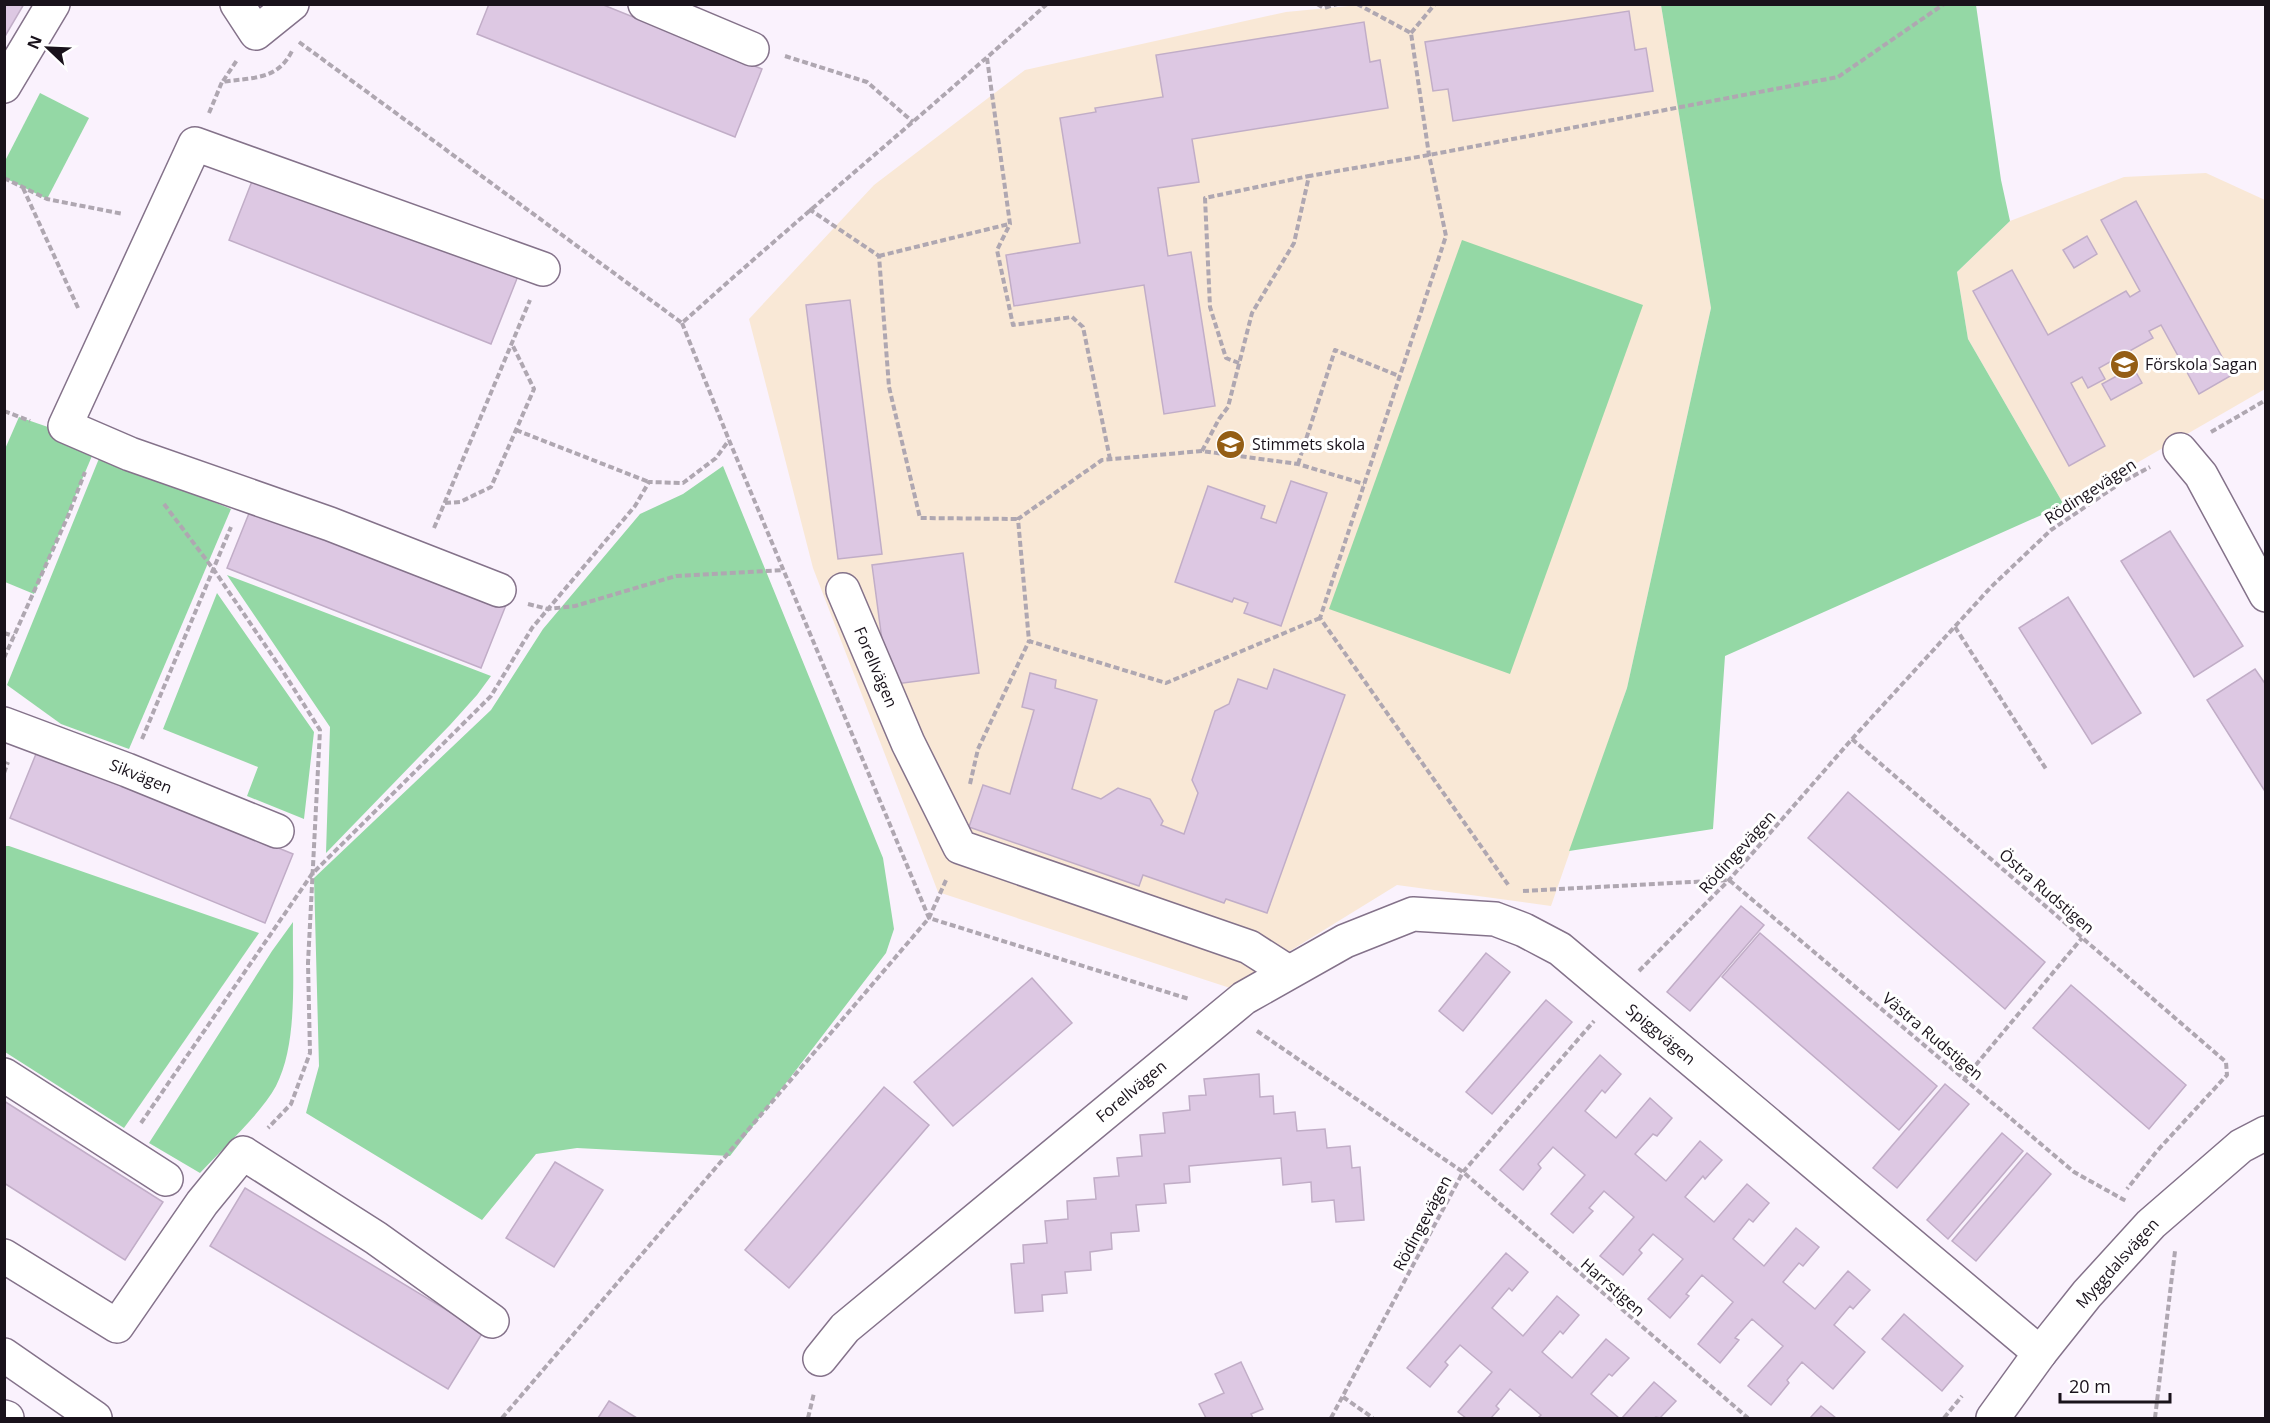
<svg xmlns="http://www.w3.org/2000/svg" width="2270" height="1423" viewBox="0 0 2270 1423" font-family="'Open Sans',sans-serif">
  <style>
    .education { fill: #f9e8d6 }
    .green { fill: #94d8a5 }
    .building { fill: #ddc8e3; stroke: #c1adc7; stroke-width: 1.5 }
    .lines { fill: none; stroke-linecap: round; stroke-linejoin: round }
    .minor-casing { stroke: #84728a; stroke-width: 36 }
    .path { stroke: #afa7b1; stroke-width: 4; stroke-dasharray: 6 3; stroke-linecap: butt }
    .minor { stroke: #fff; stroke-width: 33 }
    .labels { text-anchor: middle; stroke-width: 6; stroke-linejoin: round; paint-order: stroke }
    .poi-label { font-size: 16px; fill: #19121b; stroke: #fff; text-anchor: start }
    .street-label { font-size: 16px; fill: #19121b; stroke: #fff }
  </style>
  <rect width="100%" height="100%" fill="#faf2fd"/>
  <g class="education">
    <polygon points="1370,4 1661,5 1711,308 1627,688 1551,906 1397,885 1230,988 938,892 813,568 749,319 874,185 1025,70 1286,12"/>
    <polygon points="2206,173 2265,200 2265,389 2064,505 1968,339 1957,272 2010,221 2124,177"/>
  </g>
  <g class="green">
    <polygon points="1661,5 1976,5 2001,180 2010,221 1957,272 1968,339 2064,505 1725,656 1713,829 1569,851 1627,688 1711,308"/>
    <polygon points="40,93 89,118 47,199 5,178 5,161"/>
    <polygon points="1462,240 1643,305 1510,674 1329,609"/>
    <polygon points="19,417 97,444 34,594 5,582 5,449"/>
    <polygon points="100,456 231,509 129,749 61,724 7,685"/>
    <polygon points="723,466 883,858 894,929 886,953 730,1156 577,1148 536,1154 482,1220 306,1113 319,1066 314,878 491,710 543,629 640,514 683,494"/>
    <polygon points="227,575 491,676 477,695 450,725 326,853 330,727"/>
    <polygon points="217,593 314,732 304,819 247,796 258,767 163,729"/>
    <polygon points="5,846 9,846 259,933 124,1128 5,1052"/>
    <path d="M293 922C292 971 299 1041 276 1086 260 1115 223 1148 200 1173L149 1143 272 951Z"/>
  </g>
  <g class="building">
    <polygon points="4,4 24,4 4,38"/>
    <polygon points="489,4 601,4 762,69 735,137 477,34"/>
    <polygon points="1629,11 1635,50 1646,48 1653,91 1453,121 1448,89 1433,91 1425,42"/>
    <polygon points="1364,22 1370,62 1380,60 1388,108 1192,139 1199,182 1158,188 1168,256 1191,252 1215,406 1164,414 1144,285 1014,306 1006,255 1080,243 1060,118 1096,112 1095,108 1163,97 1156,55"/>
    <polygon points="256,171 518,276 491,344 229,240"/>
    <polygon points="2136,201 2232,375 2199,394 2161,325 2149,331 2153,338 2099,368 2105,379 2088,388 2082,377 2071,383 2105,446 2069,466 1973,291 2012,270 2048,335 2126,291 2130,297 2140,291 2101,220"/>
    <polygon points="2087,236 2097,254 2074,268 2063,250"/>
    <polygon points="850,300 882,554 838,559 806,305"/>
    <polygon points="2133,367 2142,383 2111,400 2102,384"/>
    <polygon points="1291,481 1327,493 1281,626 1244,613 1248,603 1234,598 1232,602 1175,582 1208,486 1265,506 1261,518 1276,523"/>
    <polygon points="254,501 508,600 481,668 227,568"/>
    <polygon points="2170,531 2243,646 2194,677 2121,561"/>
    <polygon points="963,553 979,673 888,685 872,565"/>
    <polygon points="2068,597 2141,713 2092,744 2019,628"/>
    <polygon points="1274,669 1345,695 1267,913 1226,899 1224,903 1143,875 1139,886 969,827 983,785 1010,794 1034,710 1022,707 1030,673 1056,680 1055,688 1097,700 1072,789 1101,799 1118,788 1150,799 1163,821 1161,825 1184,834 1198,793 1192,780 1215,711 1229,704 1238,679 1267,689"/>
    <polygon points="2255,669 2266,685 2266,793 2207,700"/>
    <polygon points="38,749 293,854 265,923 10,818"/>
    <polygon points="1848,792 2045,962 2005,1009 1808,838"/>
    <polygon points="1741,906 1764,925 1690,1011 1667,992"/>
    <polygon points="1760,933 1937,1086 1899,1130 1722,977"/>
    <polygon points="1486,953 1510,972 1463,1031 1439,1011"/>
    <polygon points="1032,978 1072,1023 953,1126 914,1082"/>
    <polygon points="2071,985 2186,1085 2149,1129 2033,1028"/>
    <polygon points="1546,1000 1572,1022 1492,1114 1466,1092"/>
    <polygon points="1600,1055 1621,1074 1605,1093 1602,1090 1585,1111 1616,1138 1650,1098 1672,1118 1657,1136 1653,1134 1635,1154 1666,1181 1700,1141 1722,1160 1705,1179 1703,1176 1685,1197 1714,1222 1747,1184 1769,1203 1753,1222 1749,1219 1733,1239 1764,1266 1796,1228 1819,1247 1803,1266 1799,1263 1783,1282 1815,1309 1848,1271 1870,1290 1853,1309 1850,1306 1834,1325 1865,1352 1833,1389 1802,1362 1787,1380 1789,1383 1771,1405 1748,1386 1783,1346 1752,1319 1735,1338 1739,1340 1720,1363 1698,1344 1733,1302 1702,1275 1686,1294 1689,1296 1670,1318 1648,1299 1683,1259 1653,1234 1639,1250 1642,1253 1623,1275 1600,1256 1634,1217 1604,1191 1589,1208 1593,1211 1573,1233 1551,1214 1585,1175 1553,1147 1538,1164 1541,1168 1523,1190 1500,1170"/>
    <polygon points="1259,1074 1260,1097 1273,1096 1274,1114 1295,1112 1297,1131 1325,1129 1327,1148 1350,1146 1352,1168 1360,1167 1364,1220 1336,1222 1334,1200 1312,1202 1311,1182 1283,1185 1281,1158 1189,1166 1190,1182 1164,1184 1166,1203 1136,1205 1139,1231 1111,1233 1112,1249 1090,1252 1091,1270 1065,1272 1067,1293 1042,1295 1043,1311 1015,1313 1011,1264 1024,1263 1023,1245 1047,1243 1045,1221 1068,1219 1067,1201 1096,1199 1094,1178 1119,1176 1117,1158 1142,1156 1140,1135 1165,1133 1163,1113 1190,1110 1189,1096 1206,1095 1204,1079"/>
    <polygon points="1945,1084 1969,1104 1897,1188 1873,1168"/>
    <polygon points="884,1087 929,1125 789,1288 745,1250"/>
    <polygon points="4,1101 163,1202 125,1260 4,1183"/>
    <polygon points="2002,1133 2023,1151 1948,1239 1927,1220"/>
    <polygon points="2027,1153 2051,1174 1976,1261 1952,1241"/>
    <polygon points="555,1162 603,1190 554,1267 506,1238"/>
    <polygon points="245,1188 483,1332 448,1389 210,1246"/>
    <polygon points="1506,1253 1528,1272 1512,1291 1509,1288 1492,1308 1523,1336 1557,1296 1579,1315 1563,1334 1560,1331 1542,1352 1572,1378 1606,1339 1629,1358 1612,1376 1609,1374 1591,1394 1619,1418 1538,1418 1541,1415 1510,1389 1496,1406 1499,1409 1491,1418 1466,1418 1458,1412 1492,1372 1460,1345 1445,1362 1448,1365 1430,1387 1407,1368"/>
    <polygon points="1904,1314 1963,1366 1942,1391 1882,1339"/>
    <polygon points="1241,1362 1263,1409 1251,1414 1253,1418 1206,1418 1199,1404 1224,1393 1215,1374"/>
    <polygon points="1654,1382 1676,1401 1660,1418 1656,1417 1654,1418 1622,1418"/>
    <polygon points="609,1401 637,1418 598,1418"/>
    <polygon points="1821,1406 1836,1418 1810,1418"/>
  </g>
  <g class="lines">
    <defs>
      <g id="minor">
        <polyline points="237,4 256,33 292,4"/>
        <polyline points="645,4 752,49"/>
        <polyline points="4,86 53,4"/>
        <polyline points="2180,450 2201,475 2266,595"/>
        <polyline points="499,590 330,524 130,454 65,426 195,144 543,269"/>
        <polyline points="843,590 908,743 960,847 1249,947 1288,972"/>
        <polyline points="4,724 127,770 277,831"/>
        <polyline points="4,1075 166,1179"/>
        <polyline points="4,1256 117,1326 202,1203 243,1153 376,1238 492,1321"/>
        <polyline points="4,1355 95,1418"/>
        <polyline points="820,1359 845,1328 1244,998 1345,941 1413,914 1495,919 1524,930 1560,949 2040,1353"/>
        <polyline points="4,1417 7,1418"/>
        <polyline points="1993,1418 2040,1353 2087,1294 2151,1224 2241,1146 2266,1133"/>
      </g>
    </defs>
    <use href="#minor" class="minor-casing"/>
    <g class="path">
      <polyline points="1317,4 1324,8 1337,4"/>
      <polyline points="1357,4 1411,33 1429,155 1446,236 1320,618 1509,886"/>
      <polyline points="1411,33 1435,4"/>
      <path d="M299 42 682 323C802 215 927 112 1047 4"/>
      <polyline points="785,56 867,82 913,122"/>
      <polyline points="987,58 1010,224 997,250 1013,325 1072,317 1083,327 1110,459"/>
      <polyline points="223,81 237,60"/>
      <path d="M209 113 222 82C252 77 277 81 292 51"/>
      <polyline points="4,178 47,199 123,214"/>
      <polyline points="23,188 79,310"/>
      <polyline points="809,209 879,256 889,387 920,518 1018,519"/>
      <polyline points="879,256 1009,224"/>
      <polyline points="682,323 729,440 929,918 1189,999"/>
      <polyline points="1239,363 1226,358 1210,307 1205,198 1309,176"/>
      <polyline points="4,411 30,421"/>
      <polyline points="516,430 649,482"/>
      <polyline points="2211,432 2266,400"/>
      <polyline points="1202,451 1219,419 1228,407 1252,313 1294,243 1309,176 1429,155 1838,77 1944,4"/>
      <polyline points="1298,464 1335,350 1399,376"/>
      <polyline points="445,503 460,502 491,487 534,389 512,344"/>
      <polyline points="164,504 214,570 282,670 320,730 308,963 310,1053 291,1104 268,1128"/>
      <polyline points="434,528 530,300"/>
      <polyline points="528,604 548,609 575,606 676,576 783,570"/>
      <polyline points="1320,618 1166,683 1029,641 1018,519 1102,460 1202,451 1298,464 1364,484"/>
      <polyline points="1955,627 2046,769"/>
      <polyline points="4,633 14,636"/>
      <polyline points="4,658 68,516 85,472"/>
      <polyline points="142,739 231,527"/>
      <polyline points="1852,739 2226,1062 2227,1075 2157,1151 2127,1189"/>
      <polyline points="4,773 8,762"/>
      <polyline points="970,784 978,749 1029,641"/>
      <polyline points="1523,891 1729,880 2074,1172 2126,1201"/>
      <polyline points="1639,971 1729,880 1852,739 1991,587 2051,530 2122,482 2150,467"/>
      <polyline points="1257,1031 1463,1172 1748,1418"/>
      <polyline points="1964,1079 2082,938"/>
      <polyline points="141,1123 312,874 491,696 532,628 635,506 649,482 683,483 716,458 729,440"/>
      <polyline points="1343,1397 1373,1418"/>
      <polyline points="502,1418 929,918 947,878"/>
      <polyline points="808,1418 814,1393"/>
      <polyline points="1331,1418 1463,1172 1594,1021"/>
      <polyline points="1944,1418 1962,1396"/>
      <polyline points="2155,1418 2175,1251"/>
    </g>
    <use href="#minor" class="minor"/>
  </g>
  <defs>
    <symbol id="school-disc" viewBox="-11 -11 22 22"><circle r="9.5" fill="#945e15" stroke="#fff"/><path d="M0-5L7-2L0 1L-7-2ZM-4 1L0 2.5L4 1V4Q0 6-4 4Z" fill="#fff"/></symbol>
  </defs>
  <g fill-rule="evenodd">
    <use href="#school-disc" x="2108" y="348" width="33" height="33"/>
    <use href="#school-disc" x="1214" y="428" width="33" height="33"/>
  </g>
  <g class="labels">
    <g class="poi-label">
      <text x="2145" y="370">Förskola Sagan</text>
      <text x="1252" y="450">Stimmets skola</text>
    </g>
    <g class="street-label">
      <text transform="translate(2090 491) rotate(-33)" y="6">Rödingevägen</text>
      <text transform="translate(876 667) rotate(67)" y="6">Forellvägen</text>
      <text transform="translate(141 776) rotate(22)" y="6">Sikvägen</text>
      <text transform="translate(1737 852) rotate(-48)" y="6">Rödingevägen</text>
      <text transform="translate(2047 891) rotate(41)" y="6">Östra Rudstigen</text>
      <text transform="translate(1661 1034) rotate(40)" y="6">Spiggvägen</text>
      <text transform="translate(1933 1036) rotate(40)" y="6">Västra Rudstigen</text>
      <text transform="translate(1131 1091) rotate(-40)" y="6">Forellvägen</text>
      <text transform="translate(1422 1223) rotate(-62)" y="6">Rödingevägen</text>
      <text transform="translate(2117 1263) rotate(-48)" y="6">Myggdalsvägen</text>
      <text transform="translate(1613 1287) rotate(41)" y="6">Harrstigen</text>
    </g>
  </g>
  <rect width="2270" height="1423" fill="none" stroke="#19121b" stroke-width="12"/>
  <g transform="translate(48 48) rotate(293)" stroke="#ffffff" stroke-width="4.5" paint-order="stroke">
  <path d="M0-4.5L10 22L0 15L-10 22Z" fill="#19121b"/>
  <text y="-9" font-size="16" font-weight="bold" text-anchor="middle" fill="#19121b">N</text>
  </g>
  <path d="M2060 1393v9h110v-9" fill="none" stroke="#19121b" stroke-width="3"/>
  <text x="2069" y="1393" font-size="18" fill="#19121b" stroke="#ffffff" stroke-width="4.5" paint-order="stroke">20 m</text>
</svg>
